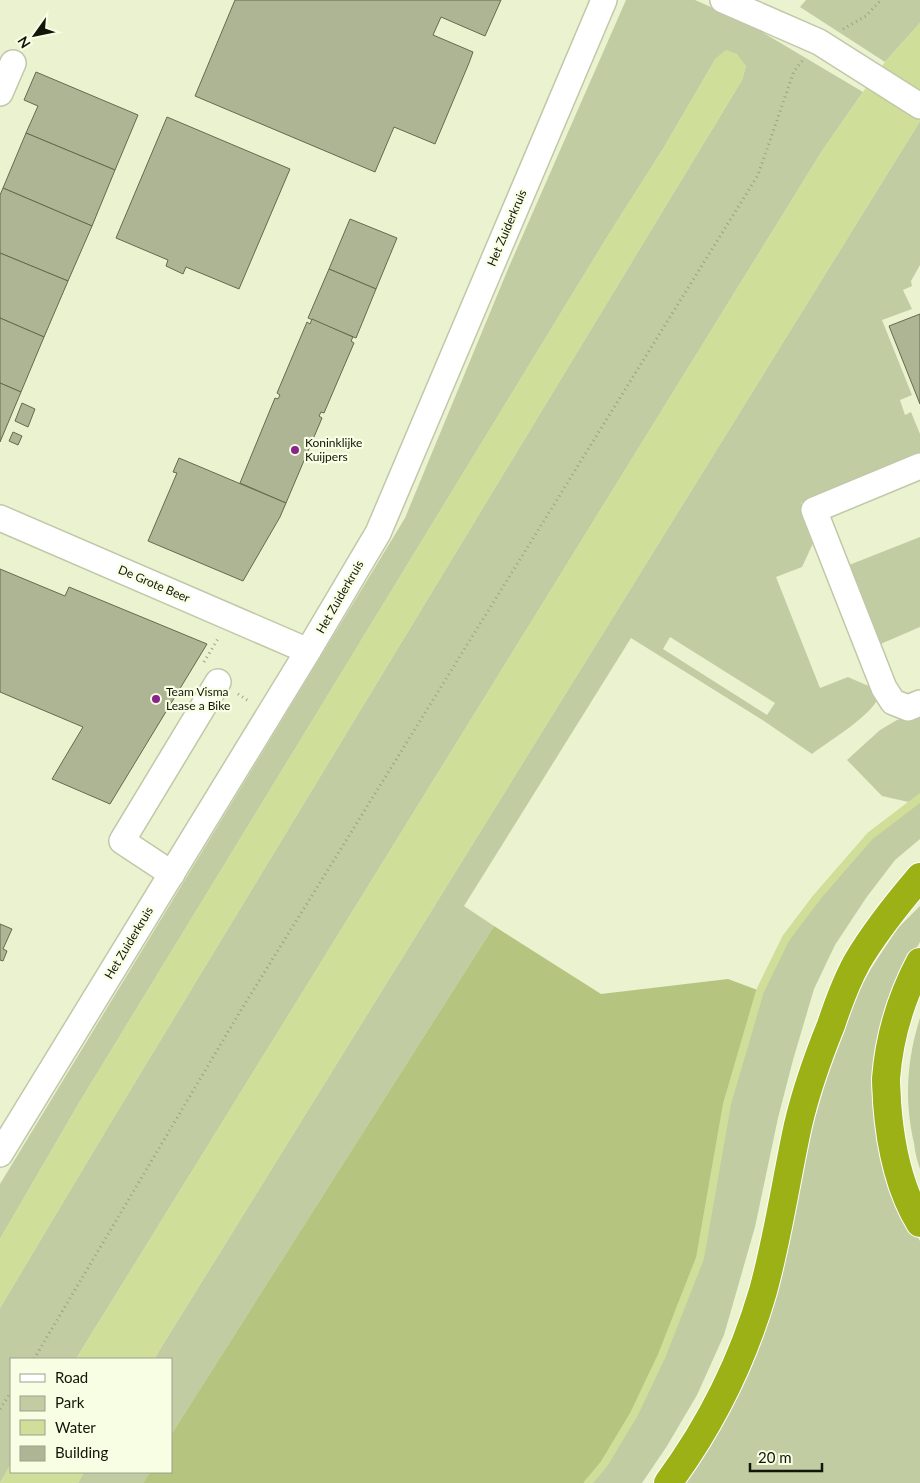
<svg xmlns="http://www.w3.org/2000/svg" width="920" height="1483" viewBox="0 0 920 1483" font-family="Lato,sans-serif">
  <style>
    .green { fill: #c2cca3; fill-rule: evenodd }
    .forest { fill: #b5c47f }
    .water { fill: #cfde98 }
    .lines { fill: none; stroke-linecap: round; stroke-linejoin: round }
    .stream { stroke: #cfde98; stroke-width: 8 }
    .building { fill: #adb595; stroke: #646b4e }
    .minor-casing { stroke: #c0c8a8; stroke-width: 28 }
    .highway-casing { stroke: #fff; stroke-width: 30 }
    .path { stroke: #9aa087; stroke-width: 3; stroke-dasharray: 1 4; stroke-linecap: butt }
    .minor { stroke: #fff; stroke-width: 25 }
    .highway { stroke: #9cb115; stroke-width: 28 }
    .poi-dot { fill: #8a238a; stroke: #f8fee3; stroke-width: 2 }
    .labels { text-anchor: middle; stroke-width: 4.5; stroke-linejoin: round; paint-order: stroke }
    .street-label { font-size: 12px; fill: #121509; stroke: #f8fee3 }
    .poi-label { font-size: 12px; fill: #121509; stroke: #f8fee3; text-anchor: start }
  </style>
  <rect width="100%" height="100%" fill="#eaf2d0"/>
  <g class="green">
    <polygon points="626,0 695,0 747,23 863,92 822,151 76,1359 11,1359 11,1464 0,1483 0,1308 111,1122 742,80 746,66 716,58 663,149 609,234 79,1103 0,1239 0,1184 405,518 508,269"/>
    <polygon points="806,0 920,0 920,23 885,62 800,7"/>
    <path d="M920 121V265L911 281 912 286 903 290 912 309 882 320 912 395 900 400 905 415 911 412 920 434V456L801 503 815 539 802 567 776 577 820 688 848 677 873 688 878 698C872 715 828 742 812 754L764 721 631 638 464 906 494 926 171 1435V1359H154ZM670 637 775 703 767 715 663 649Z"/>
    <polygon points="920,537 920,627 876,646 844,567"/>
    <polygon points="920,712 920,839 895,860 866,898 835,945 814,989 793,1060 778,1118 755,1227 724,1335 697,1395 667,1446 642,1483 588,1483 604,1464 634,1414 662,1355 700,1258 727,1104 760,991 786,938 817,897 870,836 913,803 882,796 847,760 880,730 897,720"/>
    <polygon points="920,906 920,942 899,979 884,1032 908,1220 920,1241 920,1483 680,1483 798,1179 828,1071 849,1008 872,967 898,928"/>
    <path d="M920 1018V1169C917 1161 915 1152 914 1143 904 1100 907 1059 920 1018Z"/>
    <polygon points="84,1472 150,1472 143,1483 78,1483"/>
  </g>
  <polygon class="forest" points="494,926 601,994 728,979 760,991 727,1104 700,1258 662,1355 634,1414 604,1464 588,1483 143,1483 150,1472 171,1472 171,1435 176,1427"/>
  <g class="water">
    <polygon points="920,23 920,121 154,1359 76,1359 822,151 863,92 885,62"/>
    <polygon points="726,50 737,54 746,66 742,80 111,1122 0,1308 0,1239 79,1103 609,234 663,149 716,58"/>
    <polygon points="11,1464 11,1472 84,1472 78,1483 0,1483"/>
  </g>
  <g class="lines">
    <polyline class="stream" points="588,1483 604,1464 634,1414 662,1355 700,1258 727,1104 760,991 786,938 817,897 870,836 920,798"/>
  </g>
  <g class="building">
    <polygon points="235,0 501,0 485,36 441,17 433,35 473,52 469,63 435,144 394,127 375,172 195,96"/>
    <polygon points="36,72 138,115 115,170 26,133 38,106 24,100"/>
    <polygon points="167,117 290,169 239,289 186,267 183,274 166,266 168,260 116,238"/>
    <polygon points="26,133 115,170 92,226 3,188"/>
    <polygon points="3,188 92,226 68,281 0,253 0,195"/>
    <polygon points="350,219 397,238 376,289 329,269"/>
    <polygon points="0,253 68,281 44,337 0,318"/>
    <polygon points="329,269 376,289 356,338 308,318"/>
    <polygon points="920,314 920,404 889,326"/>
    <polygon points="0,318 44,337 21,392 0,383"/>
    <polygon points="312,319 353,337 351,341 354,343 324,413 321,412 319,416 322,418 286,503 240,483 275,398 278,399 280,395 277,393 307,322 310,324"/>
    <polygon points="0,383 21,392 0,442"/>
    <polygon points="22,403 35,409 28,427 15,421"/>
    <polygon points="13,432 22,436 18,445 9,441"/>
    <polygon points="179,458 286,503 280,517 243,581 148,541 177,473 173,472"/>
    <polygon points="0,569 65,596 69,587 207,644 110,804 52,779 83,727 0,692"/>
    <polygon points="0,924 12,929 3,949 7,951 3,961 0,960"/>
  </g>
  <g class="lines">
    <defs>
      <g id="minor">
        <polyline points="723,0 819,42 920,106"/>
        <polyline points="0,93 13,63"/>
        <polyline points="920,466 814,510 884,688 893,702 908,708 920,703"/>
        <polyline points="0,518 308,651"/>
        <polyline points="172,874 122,841 218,682"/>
        <polyline points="0,1154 308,651 378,533 604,0"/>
      </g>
      <g id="highway">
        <path d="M920 962C901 998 889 1039 886 1079 886 1087 887 1095 887 1102 890 1144 898 1187 920 1223"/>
        <path d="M668 1483C710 1426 743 1360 763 1291 778 1237 786 1180 798 1125 806 1091 818 1057 831 1025 838 1004 846 982 857 962 875 931 897 904 920 877"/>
      </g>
    </defs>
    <use href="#minor" class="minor-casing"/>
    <use href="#highway" class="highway-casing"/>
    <g class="path">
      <polyline points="843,29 866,16 881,0"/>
      <polyline points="204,662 219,637"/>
      <polyline points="238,694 250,702"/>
      <polyline points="34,1359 241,1010 758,175 794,71 803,60"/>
      <polyline points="0,1409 11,1392"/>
    </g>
    <use href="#minor" class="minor"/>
    <use href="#highway" class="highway"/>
  </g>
  <g class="poi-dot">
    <circle cx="295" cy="450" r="5"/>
    <circle cx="156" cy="699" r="5"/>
  </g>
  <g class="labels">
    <g class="street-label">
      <text transform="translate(507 228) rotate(-67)" y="4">Het Zuiderkruis</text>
      <text transform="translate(154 584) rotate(23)" y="4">De Grote Beer</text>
      <text transform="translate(340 597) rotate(-60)" y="4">Het Zuiderkruis</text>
      <text transform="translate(129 943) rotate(-59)" y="4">Het Zuiderkruis</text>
    </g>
    <g class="poi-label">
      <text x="305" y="447">Koninklijke<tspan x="305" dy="14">Kuijpers</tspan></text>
      <text x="166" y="696">Team Visma<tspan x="166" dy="14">Lease a Bike</tspan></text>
    </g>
  </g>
  <rect x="10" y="1358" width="162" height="115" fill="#f8fee3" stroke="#9ca18c"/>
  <rect x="20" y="1374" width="25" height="8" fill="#ffffff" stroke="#9ca18c"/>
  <text x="55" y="1383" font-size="15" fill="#121509">Road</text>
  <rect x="20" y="1396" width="25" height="15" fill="#c2cca3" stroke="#9ca18c"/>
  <text x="55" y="1408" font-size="15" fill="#121509">Park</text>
  <rect x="20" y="1420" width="25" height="15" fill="#cfde98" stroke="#9ca18c"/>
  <text x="55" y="1433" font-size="15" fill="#121509">Water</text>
  <rect x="20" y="1446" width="25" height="15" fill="#adb595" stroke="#9ca18c"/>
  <text x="55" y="1458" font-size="15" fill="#121509">Building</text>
  <g transform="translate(35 35) rotate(237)" stroke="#f8fee3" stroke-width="4" paint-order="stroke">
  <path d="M0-4L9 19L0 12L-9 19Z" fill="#121509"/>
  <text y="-8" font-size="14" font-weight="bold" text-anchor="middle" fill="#121509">N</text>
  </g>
  <path d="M750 1463v8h72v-8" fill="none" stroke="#121509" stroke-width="2.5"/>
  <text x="758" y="1463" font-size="15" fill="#121509" stroke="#f8fee3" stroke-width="4" paint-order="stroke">20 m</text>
</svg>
